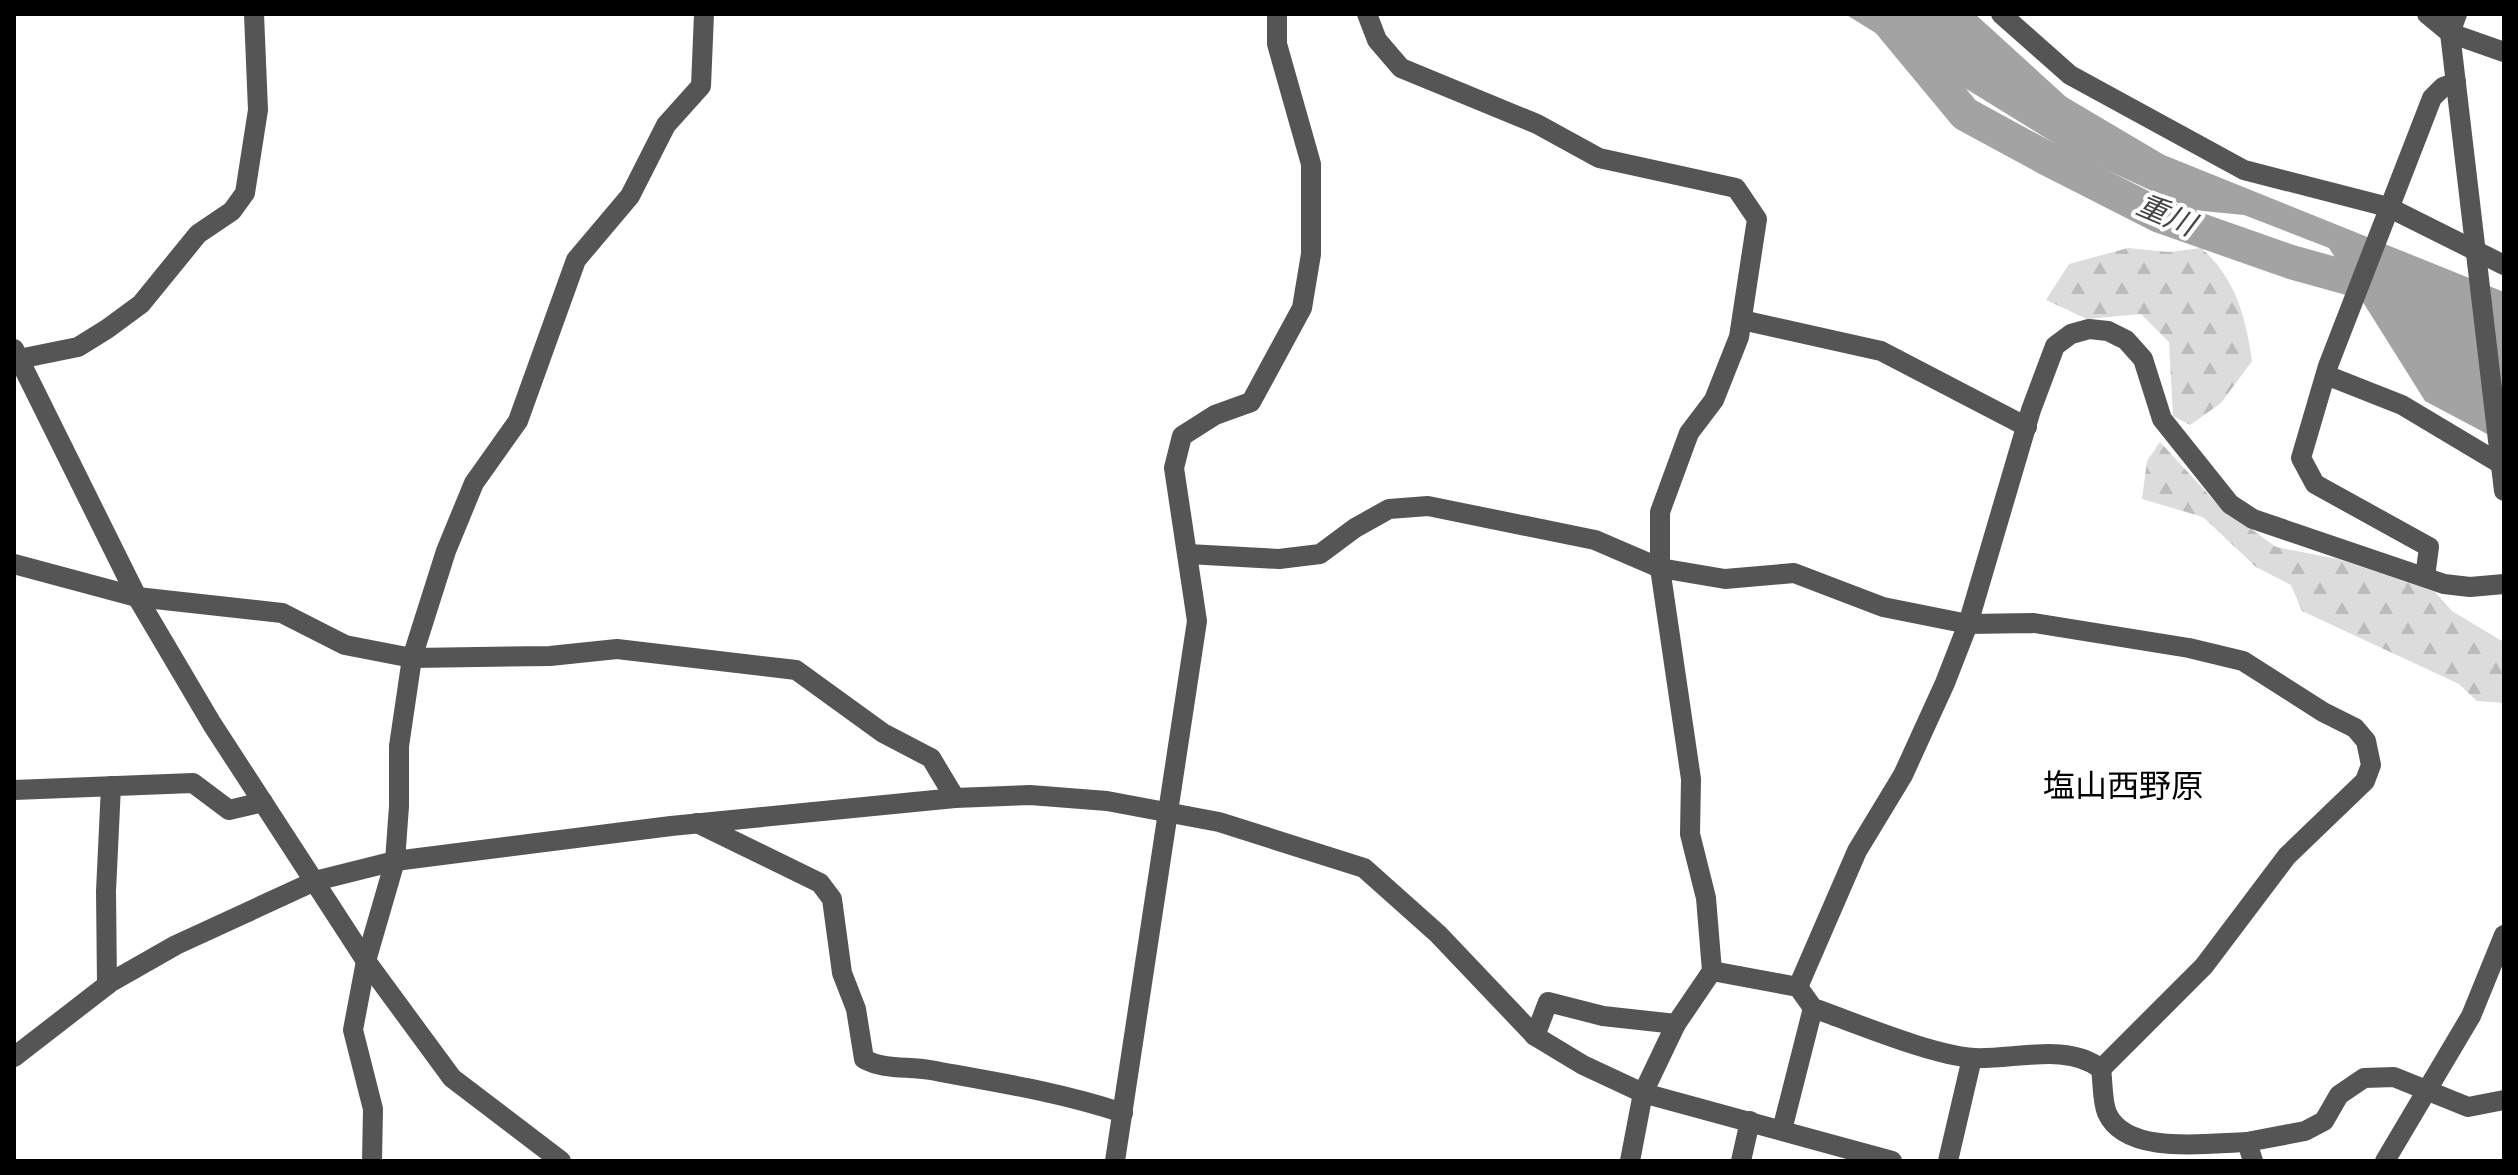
<svg xmlns="http://www.w3.org/2000/svg" width="2518" height="1175" viewBox="0 0 2518 1175" font-family="'Work Sans','Noto Sans JP',sans-serif">
  <style>
    .forest { fill: url(#forest-firs) }
    .water { fill: #a3a3a3 }
    .lines { fill: none; stroke-linecap: round; stroke-linejoin: round }
    .river { stroke: #a3a3a3; stroke-width: 34 }
    .minor { stroke: #555; stroke-width: 20 }
    .labels { text-anchor: middle; stroke-width: 8; stroke-linejoin: round; paint-order: stroke }
    .water-label { font-size: 30px; font-style: italic; fill: #444; stroke: #fff }
    .quarter-label { font-size: 32px; fill: #000; stroke: #fff }
  </style>
  <defs>
    <pattern id="forest-firs" width="22" height="20" patternUnits="userSpaceOnUse" patternTransform="scale(2)"><rect width="22" height="20" fill="#dcdcdc"/><path d="M5 1l3.5 6h-7zM16 11l3.5 6h-7z" fill="#bbb"/></pattern>
  </defs>
  <rect width="100%" height="100%" fill="#fff"/>
  <g class="forest">
    <path d="M2128 248 2169 252 2201 248C2235 277 2246 317 2252 361L2221 403 2190 425 2173 416 2169 342 2141 314 2087 319 2046 300 2069 264Z"/>
    <polygon points="2160,442 2218,505 2276,547 2338,559 2435,592 2452,611 2502,641 2504,703 2477,701 2459,684 2302,611 2291,585 2256,567 2203,517 2142,499 2147,461"/>
  </g>
  <polygon class="water" points="1845,14 1975,14 2066,97 2164,155 2504,292 2504,443 2425,401 2329,248 2244,215 2193,210 2070,153"/>
  <g class="lines">
    <polyline class="river" points="1882,14 1965,114 2046,158 2160,216 2291,262 2392,290"/>
    <g class="minor">
      <polyline points="1367,14 1377,40 1401,68 1537,124 1599,158 1736,188 1757,219 1739,337 1714,400 1689,433 1660,512 1660,568 1691,779 1690,834 1706,898 1712,971 1676,1024 1643,1093 1630,1161"/>
      <polyline points="2001,14 2070,75 2244,170 2388,207 2504,265"/>
      <polyline points="2427,14 2450,33 2504,52"/>
      <polyline points="2457,14 2450,33 2504,491"/>
      <polyline points="1742,320 1881,351 2027,427"/>
      <polyline points="14,349 137,597 212,724 366,961 452,1078 561,1161"/>
      <polyline points="14,360 78,347 107,329 141,304 198,234 232,211 245,193 258,110 254,14"/>
      <polyline points="2326,375 2402,405 2499,463"/>
      <polyline points="1188,554 1279,559 1320,554 1355,528 1389,509 1428,506 1595,540 1660,568 1725,579 1794,573 1883,607 1968,624 2034,623 2189,648 2243,661 2323,712 2355,728 2366,741 2371,765 2365,781 2287,856 2204,966 2101,1069"/>
      <polyline points="14,564 137,597 282,613 345,645 412,658 550,656 617,649 796,670 883,733 931,758 955,798"/>
      <polyline points="2425,577 2429,547 2315,484 2301,458 2328,366 2432,98 2443,87 2456,82"/>
      <polyline points="14,790 193,783 229,810 263,802"/>
      <path d="M697 823 820 883 832 899 842 973 856 1009 864 1059C884 1070 908 1066 930 1070 996 1082 1060 1092 1123 1113"/>
      <path d="M1712 971 1798 987 1813 1008C1856 1023 1931 1055 1974 1058 2013 1060 2068 1042 2101 1069 2103 1082 2102 1101 2107 1113 2126 1156 2208 1143 2247 1142L2253 1161"/>
      <polyline points="107,985 106,891 111,786"/>
      <polyline points="1798,987 1857,851 1903,775 1945,683 1968,624 2031,410 2055,346 2071,334 2089,329 2108,331 2126,340 2143,359 2162,419 2230,504 2253,519 2444,584 2470,587 2504,584"/>
      <polyline points="1535,1036 1548,1002 1603,1016 1676,1024"/>
      <polyline points="14,1057 111,982 176,945 315,881 395,861 671,826 955,798 1030,795 1107,801 1219,822 1364,868 1438,934 1535,1036 1583,1065 1643,1093 1892,1161"/>
      <polyline points="1782,1130 1813,1008"/>
      <polyline points="2247,1142 2305,1131 2324,1121 2339,1095 2364,1078 2394,1077 2468,1107 2504,1100"/>
      <polyline points="372,1161 373,1109 353,1030 366,961 395,861 399,806 399,746 412,658 446,551 474,483 518,421 576,260 630,196 666,125 701,86 704,14"/>
      <polyline points="1115,1161 1197,621 1174,468 1182,436 1215,415 1251,402 1302,308 1311,254 1311,164 1277,44 1277,14"/>
      <polyline points="1741,1161 1750,1121"/>
      <polyline points="1948,1161 1972,1058"/>
      <polyline points="2385,1161 2471,1016 2504,935"/>
    </g>
  </g>
  <g class="labels">
    <g class="water-label">
      <text transform="translate(2166 215) rotate(23)" y="10">重川</text>
    </g>
    <g class="quarter-label">
      <text x="2123" y="797">塩山西野原</text>
    </g>
  </g>
  <rect width="2518" height="1175" fill="none" stroke="#000000" stroke-width="32"/>
</svg>
